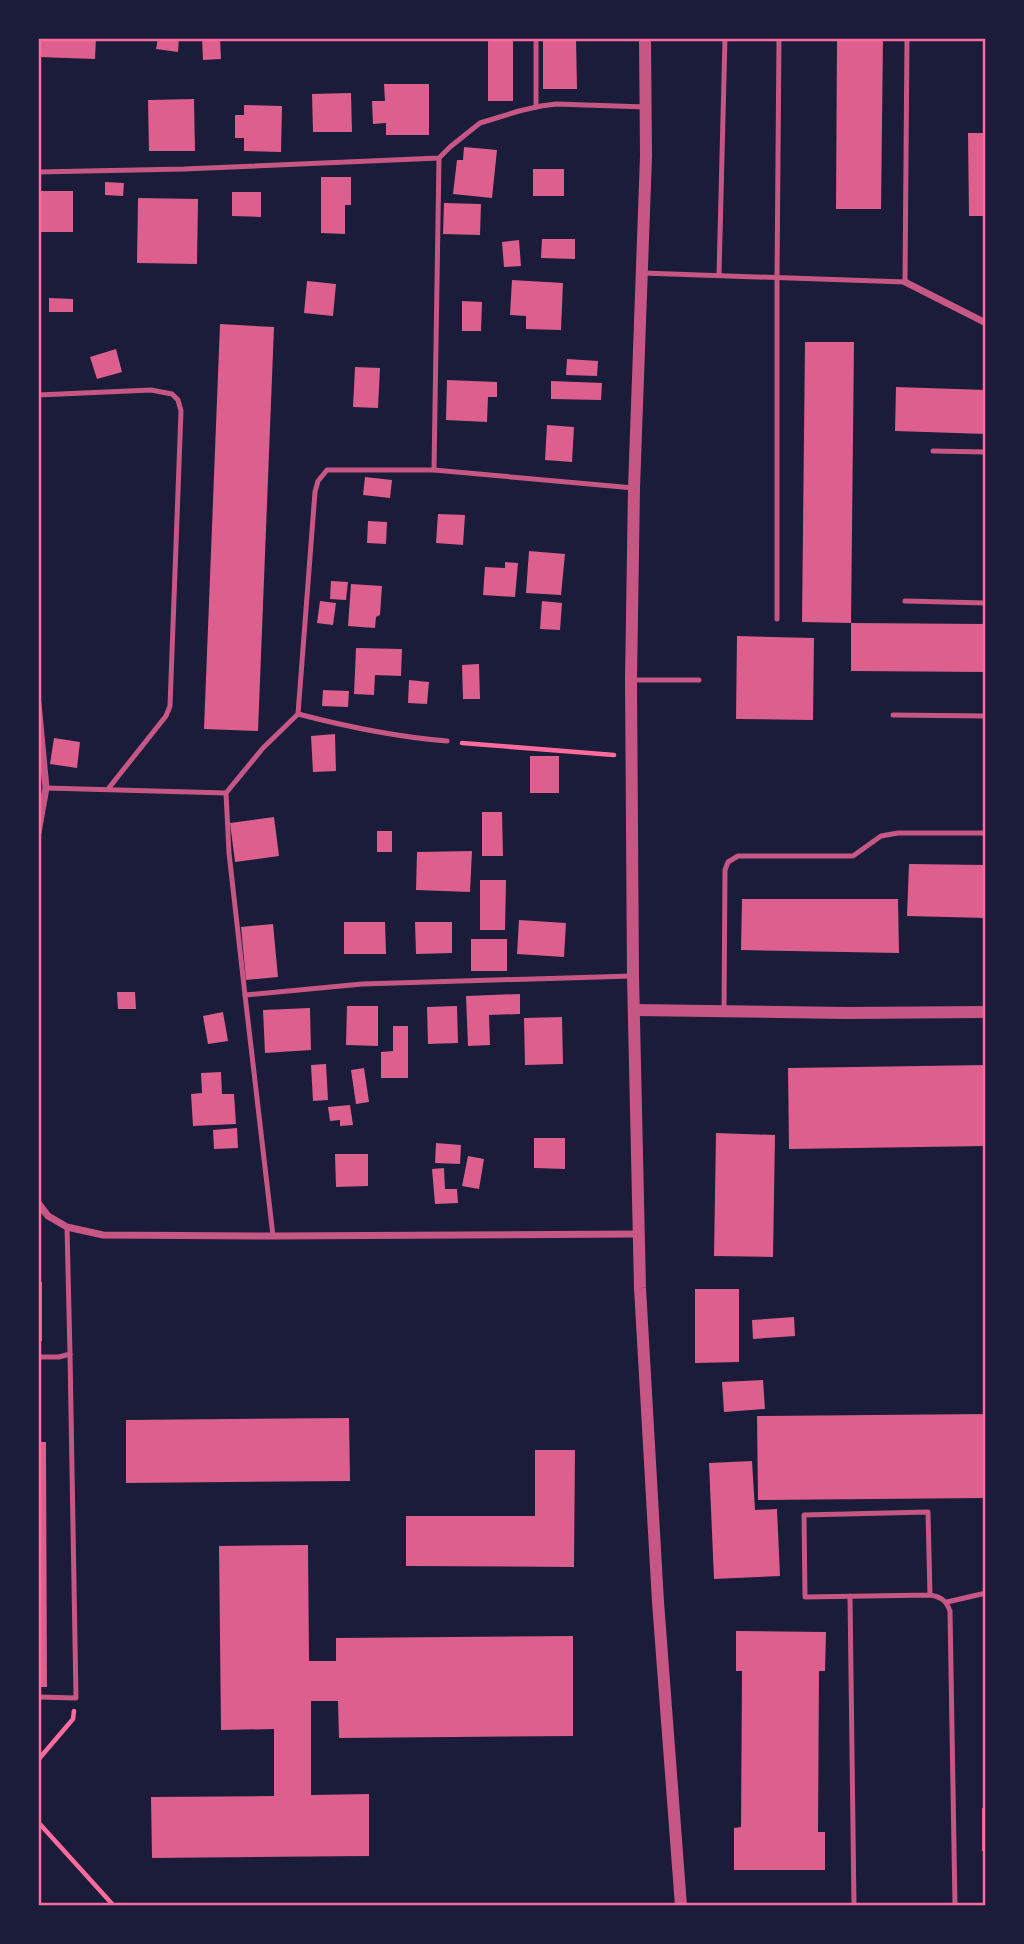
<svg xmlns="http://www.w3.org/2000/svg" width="1024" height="1944" viewBox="0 0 1024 1944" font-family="Rubik,sans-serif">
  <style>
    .building { fill: #dd5f8e }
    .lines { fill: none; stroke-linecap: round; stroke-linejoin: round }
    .path { stroke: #ff6b9d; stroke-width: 4.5 }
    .service { stroke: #c65784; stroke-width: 5 }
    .minor { stroke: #c65784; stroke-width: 7 }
    .tertiary { stroke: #c65784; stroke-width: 12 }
    .neatline { fill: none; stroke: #ff6b9d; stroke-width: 2.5 }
  </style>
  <rect width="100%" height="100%" fill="#1b1b3a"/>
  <g class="building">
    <polygon points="38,38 96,38 95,59 38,57"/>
    <polygon points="158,38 179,38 178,52 156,49"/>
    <polygon points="202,38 220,38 221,59 203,60"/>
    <rect x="488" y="38" width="25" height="63"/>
    <polygon points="543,38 576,38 577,89 543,89"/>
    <polygon points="837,38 883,38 881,209 836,209"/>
    <polygon points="384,84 429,84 429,135 386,135 386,123 373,124 372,101 385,101"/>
    <polygon points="351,93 352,132 313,132 312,94"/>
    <polygon points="194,99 195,151 149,151 148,100"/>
    <polygon points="244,105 282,106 281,152 244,151 244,138 235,138 235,115 244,115"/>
    <polygon points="968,133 986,133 986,216 969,216"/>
    <polygon points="464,147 497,150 492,198 453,194 457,160 463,160"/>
    <rect x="533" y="169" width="31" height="27"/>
    <polygon points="321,177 351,177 351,205 345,205 345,234 321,233"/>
    <polygon points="105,182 124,183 123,196 105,195"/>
    <polygon points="40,191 73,191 73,232 39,232"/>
    <polygon points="232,192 261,192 261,217 232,216"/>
    <polygon points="138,198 198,199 197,264 137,263"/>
    <polygon points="444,203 481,204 480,235 443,234"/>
    <polygon points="542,239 575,239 575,259 541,258"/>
    <polygon points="519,240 521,266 504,267 502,242"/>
    <polygon points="512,280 563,283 561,330 526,329 526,316 510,315"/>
    <polygon points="307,281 336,284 333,316 304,313"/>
    <polygon points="49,298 73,299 73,312 49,312"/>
    <polygon points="462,301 482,302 481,331 462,331"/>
    <polygon points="220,324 274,327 258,731 204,729"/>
    <polygon points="805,342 854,342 851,623 802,622"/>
    <polygon points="116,349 122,372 97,379 90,357"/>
    <polygon points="567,359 598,361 597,376 566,375"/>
    <polygon points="355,367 380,368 378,408 353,407"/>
    <polygon points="447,380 497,382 497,397 488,397 487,422 446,420"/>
    <polygon points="551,381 602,383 601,400 551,399"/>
    <polygon points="896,387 986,390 986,434 895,431"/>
    <polygon points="547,425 574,427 572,462 545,460"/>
    <polygon points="365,477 392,480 390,498 363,495"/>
    <polygon points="438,514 465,515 463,545 436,543"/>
    <polygon points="368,521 387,522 386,544 367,543"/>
    <polygon points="529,551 565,554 561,595 526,593"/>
    <polygon points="505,562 518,563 515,597 483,595 485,567 505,568"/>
    <polygon points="331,581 348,582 346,600 330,599"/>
    <polygon points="351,584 382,586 380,615 376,617 375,628 348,626"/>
    <polygon points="320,601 336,603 333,625 317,623"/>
    <polygon points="542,601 562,603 560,630 540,629"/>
    <polygon points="851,623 986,624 986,672 851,671"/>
    <polygon points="737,636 814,638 813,720 736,719"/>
    <polygon points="356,648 402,649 401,676 375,675 374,695 354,694"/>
    <polygon points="479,664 480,699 463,699 462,665"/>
    <polygon points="409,680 429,682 427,704 408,703"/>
    <polygon points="323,690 349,691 348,707 322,706"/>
    <polygon points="335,734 336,771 313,772 311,736"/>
    <polygon points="54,738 80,742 77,768 50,764"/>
    <rect x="530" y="756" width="29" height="37"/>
    <polygon points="482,812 502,812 503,856 482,856"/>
    <polygon points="274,817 279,856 235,862 230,823"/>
    <rect x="377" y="831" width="15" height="21"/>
    <polygon points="472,851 470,892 416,890 417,852"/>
    <polygon points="909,864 986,865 986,918 907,916"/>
    <polygon points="480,880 506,880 505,930 480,930"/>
    <polygon points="742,899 898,899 899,953 741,950"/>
    <polygon points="519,920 566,923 564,957 517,954"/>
    <polygon points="344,922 385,922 386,954 344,954"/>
    <polygon points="415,922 452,922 452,953 416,954"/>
    <polygon points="273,924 278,977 246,980 241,927"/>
    <rect x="471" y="939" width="36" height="32"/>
    <polygon points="117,992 135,992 136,1009 118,1009"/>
    <polygon points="520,994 520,1014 489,1015 490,1045 468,1046 466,996"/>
    <polygon points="347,1006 378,1006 378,1046 346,1045"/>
    <polygon points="457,1006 458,1043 428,1044 427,1007"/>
    <polygon points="310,1008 311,1050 265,1053 263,1010"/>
    <polygon points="223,1012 228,1041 208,1044 203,1016"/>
    <polygon points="562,1017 563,1064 525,1065 524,1018"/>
    <polygon points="393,1026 408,1026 408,1078 381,1078 381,1052 393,1051"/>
    <polygon points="326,1064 328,1100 313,1101 311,1065"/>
    <polygon points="986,1065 986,1146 789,1149 788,1068"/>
    <polygon points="364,1068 369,1102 356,1104 351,1070"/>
    <polygon points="221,1072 222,1094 234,1094 236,1124 193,1126 191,1094 202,1093 201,1073"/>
    <polygon points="350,1105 353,1125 340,1126 340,1120 330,1121 328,1107"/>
    <polygon points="237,1128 238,1148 214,1149 213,1130"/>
    <polygon points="716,1133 775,1135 773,1257 714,1256"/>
    <polygon points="534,1138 565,1138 565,1169 534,1168"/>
    <polygon points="436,1143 461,1145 460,1164 435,1163"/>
    <polygon points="335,1154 368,1154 368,1186 336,1187"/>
    <polygon points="468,1156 484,1159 479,1189 462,1186"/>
    <polygon points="444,1168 445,1189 457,1189 458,1203 435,1204 432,1169"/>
    <rect x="38" y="1282" width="4" height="59"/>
    <polygon points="695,1289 739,1289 739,1362 695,1363"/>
    <polygon points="794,1317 795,1336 753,1339 752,1320"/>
    <polygon points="763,1380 765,1409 724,1412 722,1382"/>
    <polygon points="986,1414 986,1498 758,1500 757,1416"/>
    <polygon points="349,1418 350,1481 126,1483 126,1420"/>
    <polygon points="38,1442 46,1442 47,1687 38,1687"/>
    <polygon points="535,1450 575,1450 574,1567 406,1566 406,1516 535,1516"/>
    <polygon points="752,1461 755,1510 777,1509 780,1576 714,1579 709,1463"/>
    <polygon points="308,1545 309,1661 336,1661 336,1638 573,1636 573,1736 339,1738 338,1701 311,1701 311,1795 369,1794 369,1856 152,1858 151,1797 274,1796 274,1729 221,1730 219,1546"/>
    <polygon points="736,1631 826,1632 825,1671 819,1671 818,1832 825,1832 825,1870 734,1870 734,1828 741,1827 742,1671 736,1671"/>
    <rect x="982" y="1808" width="4" height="43"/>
  </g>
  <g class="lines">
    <g class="path">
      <polyline points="462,743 614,755"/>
      <polyline points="38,1760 73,1719 74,1711"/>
      <polyline points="38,1822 114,1906"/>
    </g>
    <g class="service">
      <polyline points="536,38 536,107"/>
      <polyline points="38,172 184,169 439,158 450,147 480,123 519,111 541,106 556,104 646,107"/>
      <polyline points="642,273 905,282 907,38"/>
      <polyline points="719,275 725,38"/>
      <polyline points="38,395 151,390 172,394 178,400 181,411 170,706 166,716 108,789"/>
      <polyline points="933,451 986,452"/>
      <polyline points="434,470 439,158"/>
      <polyline points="905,601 986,603"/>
      <polyline points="777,619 777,277 779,38"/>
      <polyline points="631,680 699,680"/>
      <path d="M298 714C348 727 396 737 447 741"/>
      <polyline points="893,715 986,716"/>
      <polyline points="46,788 226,793 229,853 245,995"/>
      <polyline points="226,793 263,748 298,714 315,492 318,481 327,470 434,470 634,488"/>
      <polyline points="724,1011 725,870 728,862 738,856 853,856 881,836 898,833 986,833"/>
      <polyline points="273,1236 245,995 362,984 631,976"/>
      <polyline points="38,1357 59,1357 70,1354 67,1227"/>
      <path d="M930 1595 928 1512 804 1515 805 1597 930 1595C941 1597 946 1600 950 1611L955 1906"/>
      <polyline points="850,1596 854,1906"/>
      <polyline points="947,1602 986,1593"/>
      <polyline points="38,1697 76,1698 70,1354"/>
    </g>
    <g class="minor">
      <polyline points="905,282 986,323"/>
      <polyline points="38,703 46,788 38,833"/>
      <polyline points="38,1203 48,1216 67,1227 103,1235 273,1236 638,1234"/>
    </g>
    <g class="tertiary">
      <polyline points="645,38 646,156 634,488 631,680 633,976 640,1288 658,1602 681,1906"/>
      <polyline points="634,1010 846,1013 986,1012"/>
    </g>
  </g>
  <rect width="1024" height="1944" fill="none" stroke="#1b1b3a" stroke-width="80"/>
  <rect x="40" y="40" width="944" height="1864" class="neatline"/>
</svg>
